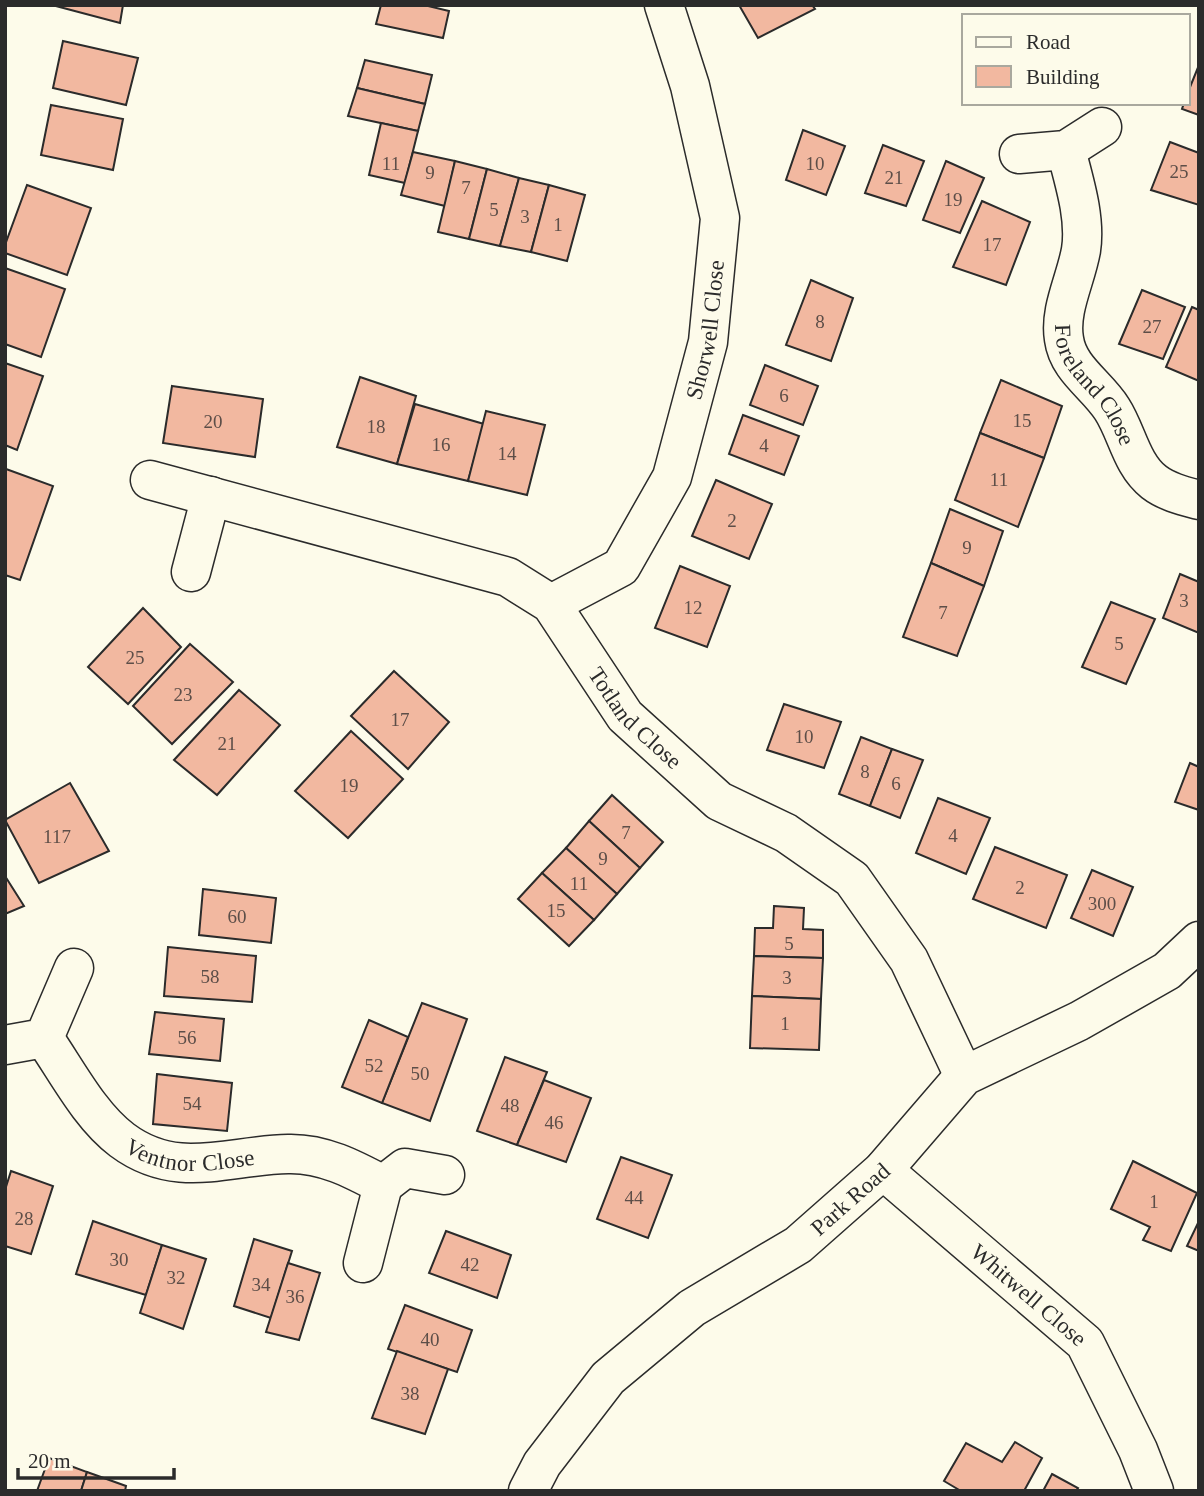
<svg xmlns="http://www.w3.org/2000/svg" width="1204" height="1496" viewBox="0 0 1204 1496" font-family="'Times New Roman',serif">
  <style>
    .building { fill: #f2b8a0; stroke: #2b2b2b; stroke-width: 2 }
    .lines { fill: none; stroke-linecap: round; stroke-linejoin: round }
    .street-casing { stroke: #2b2b2b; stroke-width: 41 }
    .street { stroke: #fdfbea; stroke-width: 38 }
    .labels { text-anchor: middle; stroke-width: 5; stroke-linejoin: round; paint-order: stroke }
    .number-label { font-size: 19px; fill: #5d4e48 }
    .street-label { font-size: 23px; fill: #2b2b2b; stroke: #fdfbea }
  </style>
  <rect width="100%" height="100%" fill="#fdfbea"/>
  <g class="building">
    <polygon points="52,5 123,5 120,23"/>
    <polygon points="381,5 424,5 449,11 443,38 376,24"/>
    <polygon points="739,5 812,5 815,9 758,38"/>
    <polygon points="63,41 138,58 126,105 53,88"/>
    <polygon points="365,60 432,75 425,104 357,88"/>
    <polygon points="1199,65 1199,115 1182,109 1184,103 1188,103 1188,92"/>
    <polygon points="357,88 425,104 418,131 348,116"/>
    <polygon points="51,105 123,119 113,170 41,155"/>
    <polygon points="381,123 418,131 405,183 369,175"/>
    <polygon points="803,130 845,146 826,195 786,180"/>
    <polygon points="1170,142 1199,153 1199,205 1151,190"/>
    <polygon points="883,145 924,161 906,206 865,193"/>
    <polygon points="413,152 455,161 445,206 401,195"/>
    <polygon points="455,161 487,169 469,239 438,232"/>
    <polygon points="946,161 984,178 960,233 923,220"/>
    <polygon points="487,169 519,178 500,246 469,239"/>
    <polygon points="519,178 549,185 531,252 500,246"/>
    <polygon points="27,185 91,208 67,275 5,253 5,245"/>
    <polygon points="549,185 585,195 567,261 531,252"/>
    <polygon points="982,201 1030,222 1006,285 953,267"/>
    <polygon points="5,268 65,289 41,357 5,344"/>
    <polygon points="811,280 853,298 831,361 786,345"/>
    <polygon points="1142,290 1185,307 1163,359 1119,344"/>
    <polygon points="1192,307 1199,310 1199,381 1166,367"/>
    <polygon points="5,363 43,376 17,450 5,445"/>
    <polygon points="765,365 818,386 803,425 750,405"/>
    <polygon points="360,377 416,396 397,464 337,447"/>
    <polygon points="1001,380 1062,406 1044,458 980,433"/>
    <polygon points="172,386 263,399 255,457 163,443"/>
    <polygon points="415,404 484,424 468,481 397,464"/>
    <polygon points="486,411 545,425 527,495 468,481"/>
    <polygon points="743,415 799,436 784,475 729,454"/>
    <polygon points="980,433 1044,458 1018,527 955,500"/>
    <polygon points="6,469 53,486 20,580 5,575"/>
    <polygon points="716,480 772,504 749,559 692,536"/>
    <polygon points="950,509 1003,531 984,586 931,563"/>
    <polygon points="931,563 984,586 957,656 903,637"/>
    <polygon points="680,566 730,586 707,647 655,628"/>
    <polygon points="1180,574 1199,582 1199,633 1163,618"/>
    <polygon points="1111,602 1155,619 1126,684 1082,667"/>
    <polygon points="143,608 181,647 128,704 88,667"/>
    <polygon points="190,644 233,682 172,744 133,706"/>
    <polygon points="394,671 449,722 408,769 351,716"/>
    <polygon points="239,690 280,725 217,795 174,760"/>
    <polygon points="784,704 841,722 824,768 767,750"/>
    <polygon points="351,731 403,779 348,838 295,791"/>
    <polygon points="861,737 892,749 870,806 839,794"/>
    <polygon points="892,749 923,760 900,818 870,806"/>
    <polygon points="1190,763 1199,767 1199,810 1175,802"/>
    <polygon points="70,783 109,851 39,883 5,820"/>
    <polygon points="612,795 663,842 640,868 589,821"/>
    <polygon points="938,798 990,818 966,874 916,853"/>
    <polygon points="589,821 640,868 617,894 566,848"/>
    <polygon points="995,847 1067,875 1046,928 973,899"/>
    <polygon points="566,848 617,894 594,920 542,873"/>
    <polygon points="1092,870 1133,887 1113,936 1071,918"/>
    <polygon points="542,873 594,920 569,946 518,899"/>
    <polygon points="5,876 24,906 5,914"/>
    <polygon points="203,889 276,898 271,943 199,935"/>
    <polygon points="774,906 804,908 803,929 823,930 823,958 754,956 755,928 773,928"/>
    <polygon points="168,947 256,956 252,1002 164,996"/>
    <polygon points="754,956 823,958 821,999 752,996"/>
    <polygon points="752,996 821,999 819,1050 750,1048"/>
    <polygon points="422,1003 467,1019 430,1121 382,1103"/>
    <polygon points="155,1012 224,1019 220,1061 149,1054"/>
    <polygon points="369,1020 408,1037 382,1103 342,1087"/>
    <polygon points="505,1057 547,1072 517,1145 477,1131"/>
    <polygon points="157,1074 232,1083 227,1131 153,1124"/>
    <polygon points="544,1080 591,1098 566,1162 517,1145"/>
    <polygon points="621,1157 672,1175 648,1238 597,1219"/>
    <polygon points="1133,1161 1197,1193 1171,1251 1143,1240 1150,1227 1111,1209"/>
    <polygon points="11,1171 53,1186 31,1254 5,1246 5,1190"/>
    <polygon points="93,1221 162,1245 146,1295 76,1274"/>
    <polygon points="1199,1221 1199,1251 1187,1246"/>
    <polygon points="446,1231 511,1255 497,1298 429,1273"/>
    <polygon points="254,1239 292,1251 271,1318 234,1306"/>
    <polygon points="162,1245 206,1259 183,1329 140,1313"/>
    <polygon points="288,1263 320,1273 299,1340 266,1332"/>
    <polygon points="405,1305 472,1330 457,1372 388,1349"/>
    <polygon points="397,1351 448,1369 425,1434 372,1418"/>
    <polygon points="1015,1442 1042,1458 1024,1491 961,1491 944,1481 966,1443 1002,1462"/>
    <polygon points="49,1458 87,1472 81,1491 37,1491"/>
    <polygon points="87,1472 126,1486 125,1491 81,1491"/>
    <polygon points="1052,1474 1078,1488 1076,1491 1043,1491"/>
  </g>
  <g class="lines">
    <defs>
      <g id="street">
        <path id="s1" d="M1066 150C1074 181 1086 218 1081 250 1076 279 1059 310 1064 339 1068 369 1097 385 1112 409 1127 432 1131 464 1154 482 1167 492 1184 496 1199 500"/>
        <polyline points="1019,154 1066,150 1102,127"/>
        <path id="s2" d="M150 480 508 577 551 604 625 716 719 801 786 833 852 879 909 960 964 1076"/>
        <polyline points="191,572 211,496"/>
        <path id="s3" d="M551 604 621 567 672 477 708 342 720 218 690 86 664 5"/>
        <path id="s4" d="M44 1038C67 1071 89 1115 122 1140 177 1181 228 1155 288 1154 323 1153 353 1169 383 1185L405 1168 445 1175"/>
        <polyline points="5,1045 44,1038 74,968"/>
        <path id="s5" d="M883 1170 1085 1343 1138 1450 1154 1491"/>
        <polyline points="363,1263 383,1185"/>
        <path id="s6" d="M528 1491 542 1464 608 1378 692 1308 798 1245 883 1170 964 1076 1079 1021 1167 971 1199 941"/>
      </g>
    </defs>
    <use href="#street" class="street-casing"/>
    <use href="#street" class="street"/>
  </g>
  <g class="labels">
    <g class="number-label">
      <text x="391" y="170">11</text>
      <text x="815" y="170">10</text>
      <text x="1179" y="178">25</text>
      <text x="430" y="179">9</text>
      <text x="894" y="184">21</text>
      <text x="466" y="194">7</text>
      <text x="953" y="206">19</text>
      <text x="494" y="216">5</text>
      <text x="525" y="223">3</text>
      <text x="558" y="231">1</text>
      <text x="992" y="251">17</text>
      <text x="820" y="328">8</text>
      <text x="1152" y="333">27</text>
      <text x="784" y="402">6</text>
      <text x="1022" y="427">15</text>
      <text x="213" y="428">20</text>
      <text x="376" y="433">18</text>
      <text x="441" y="451">16</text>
      <text x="764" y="452">4</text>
      <text x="507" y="460">14</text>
      <text x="999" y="486">11</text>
      <text x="732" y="527">2</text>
      <text x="967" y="554">9</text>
      <text x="1184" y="607">3</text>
      <text x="693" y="614">12</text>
      <text x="943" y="619">7</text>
      <text x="1119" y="650">5</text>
      <text x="135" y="664">25</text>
      <text x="183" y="701">23</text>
      <text x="400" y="726">17</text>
      <text x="804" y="743">10</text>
      <text x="227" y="750">21</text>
      <text x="865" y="778">8</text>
      <text x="896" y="790">6</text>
      <text x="349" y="792">19</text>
      <text x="626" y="839">7</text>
      <text x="953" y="842">4</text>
      <text x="57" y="843">117</text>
      <text x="603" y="865">9</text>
      <text x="579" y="890">11</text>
      <text x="1020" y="894">2</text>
      <text x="1102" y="910">300</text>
      <text x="556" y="917">15</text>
      <text x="237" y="923">60</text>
      <text x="789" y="950">5</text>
      <text x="210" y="983">58</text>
      <text x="787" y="984">3</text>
      <text x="785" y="1030">1</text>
      <text x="187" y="1044">56</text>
      <text x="374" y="1072">52</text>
      <text x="420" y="1080">50</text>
      <text x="192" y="1110">54</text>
      <text x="510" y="1112">48</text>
      <text x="554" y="1129">46</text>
      <text x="634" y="1204">44</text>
      <text x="1154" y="1208">1</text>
      <text x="24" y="1225">28</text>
      <text x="119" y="1266">30</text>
      <text x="470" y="1271">42</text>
      <text x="176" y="1284">32</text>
      <text x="261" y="1291">34</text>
      <text x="295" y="1303">36</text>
      <text x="430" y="1346">40</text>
      <text x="410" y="1400">38</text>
    </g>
    <g class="street-label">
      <text dy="8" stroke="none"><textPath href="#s3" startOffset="334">Shorwell Close</textPath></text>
      <text dy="8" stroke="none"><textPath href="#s1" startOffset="248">Foreland Close</textPath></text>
      <text dy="8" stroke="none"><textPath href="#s2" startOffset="564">Totland Close</textPath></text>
      <text dy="8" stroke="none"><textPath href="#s4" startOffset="201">Ventnor Close</textPath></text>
      <text dy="8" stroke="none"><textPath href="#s6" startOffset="441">Park Road</textPath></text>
      <text dy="8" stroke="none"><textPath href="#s5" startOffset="192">Whitwell Close</textPath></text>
    </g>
  </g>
  <rect width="1204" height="1496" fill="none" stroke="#2b2b2b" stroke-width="14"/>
  <rect x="962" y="14" width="228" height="91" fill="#fdfbea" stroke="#a9a89e" stroke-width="2"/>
  <rect x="976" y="37" width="35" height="10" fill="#fdfbea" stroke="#a9a89e" stroke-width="2"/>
  <text x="1026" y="49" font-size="21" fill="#2b2b2b">Road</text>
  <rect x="976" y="66" width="35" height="21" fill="#f2b8a0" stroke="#a9a89e" stroke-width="2"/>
  <text x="1026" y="84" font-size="21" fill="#2b2b2b">Building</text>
  <path d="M18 1468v10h156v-10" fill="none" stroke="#2b2b2b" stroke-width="3.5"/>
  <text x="28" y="1468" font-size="21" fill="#2b2b2b" stroke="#fdfbea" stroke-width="5" paint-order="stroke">20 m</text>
</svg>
